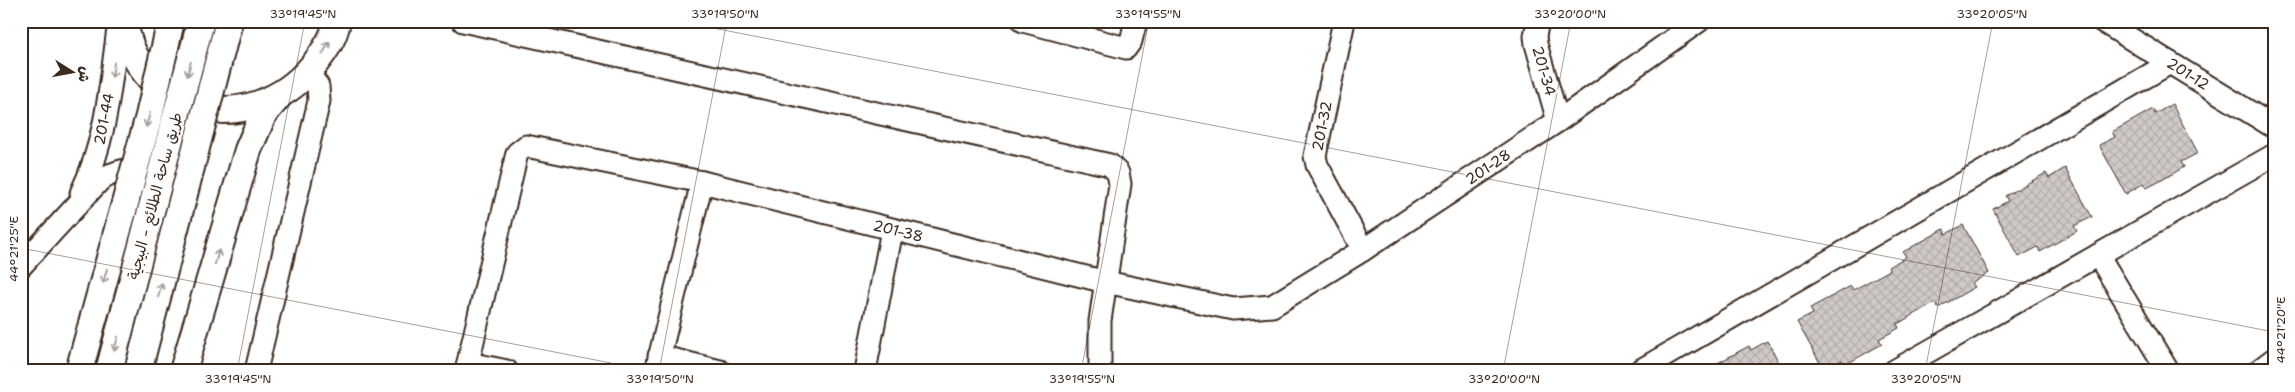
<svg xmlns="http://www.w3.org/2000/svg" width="2295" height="392" viewBox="0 0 2295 392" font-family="'Shantell Sans','Playpen Sans Arabic',sans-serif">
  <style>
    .building { fill: url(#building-cross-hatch); stroke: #3b2a1e }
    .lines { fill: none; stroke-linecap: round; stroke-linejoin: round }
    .minor-casing { stroke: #3b2a1e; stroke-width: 25 }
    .major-casing { stroke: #3b2a1e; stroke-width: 30 }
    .minor { stroke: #fff; stroke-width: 21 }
    .major { stroke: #fff; stroke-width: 26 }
    .major-bridge-casing { stroke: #3b2a1e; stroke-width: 30; stroke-linecap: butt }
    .major-bridge { stroke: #fff; stroke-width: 26 }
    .oneway { stroke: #a79f9a }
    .ticks { fill: none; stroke: #3b2a1e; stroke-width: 1; stroke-opacity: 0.45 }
    .labels { text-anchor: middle; stroke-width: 5; stroke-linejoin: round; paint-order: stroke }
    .street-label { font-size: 15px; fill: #3b2a1e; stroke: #fff }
    .neatline { fill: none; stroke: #3b2a1e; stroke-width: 2 }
    .ticks-label { font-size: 12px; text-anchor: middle; fill: #3b2a1e }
  </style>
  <defs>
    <pattern id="building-cross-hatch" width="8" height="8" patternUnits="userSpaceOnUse" patternTransform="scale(1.25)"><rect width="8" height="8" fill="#cfcac7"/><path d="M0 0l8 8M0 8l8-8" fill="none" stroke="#b3aeaa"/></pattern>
  </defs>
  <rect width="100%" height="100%" fill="#fff"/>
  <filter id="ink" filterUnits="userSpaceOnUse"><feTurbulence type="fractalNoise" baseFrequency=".02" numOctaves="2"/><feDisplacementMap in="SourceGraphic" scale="10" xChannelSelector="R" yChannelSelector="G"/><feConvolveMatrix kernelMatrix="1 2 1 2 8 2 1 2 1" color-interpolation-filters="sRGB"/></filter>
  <g filter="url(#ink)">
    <g class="building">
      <polygon points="2172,104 2198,153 2181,162 2184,167 2162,180 2147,188 2144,183 2126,194 2099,145 2115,137 2112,132 2153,109 2155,114"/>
      <polygon points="2065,168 2092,217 2074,226 2077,231 2040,252 2038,247 2019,257 1993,209 2008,201 2005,196 2046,173 2049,178"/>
      <polygon points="1963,225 1989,273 1972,283 1975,287 1938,308 1935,303 1897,324 1899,328 1879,339 1882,344 1845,365 1842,360 1824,370 1797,322 1813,314 1810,308 1851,286 1853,290 1890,270 1888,267 1906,257 1903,252 1944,229 1946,234"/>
      <polygon points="1767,341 1784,371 1703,371 1749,346 1751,350"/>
    </g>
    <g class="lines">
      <defs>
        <g id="minor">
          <polyline points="463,21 1110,165 1118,173 1120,184 1100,321 1100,371"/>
          <polyline points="1023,21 1126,48 1131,41 1136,21"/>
          <polyline points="1344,21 1315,156 1317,165 1363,250"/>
          <polyline points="1538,21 1535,36 1536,44 1558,121"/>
          <polyline points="2102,21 2274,127"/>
          <path d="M81 193C107 140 111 79 119 21"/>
          <polyline points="2098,255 2168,371"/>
          <path d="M21 266 100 180C115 169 133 171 148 161"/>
          <polyline points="659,356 720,371"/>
          <polyline points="468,363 507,371"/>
          <polyline points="256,371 319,101 318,86 307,72"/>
          <polyline points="466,371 517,153 526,146 702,182 1106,282 1233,309 1272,306 1363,250 1558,121 1699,21"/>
          <polyline points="656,371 702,182"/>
          <polyline points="865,371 892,230"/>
          <polyline points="1639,371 2170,63"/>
          <polyline points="1894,371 2274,155"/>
          <polyline points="2258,371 2274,359"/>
        </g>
        <g id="major">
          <path d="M124 21C139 118 251 139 312 67 323 54 334 39 337 21"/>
          <polyline points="183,371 248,150 263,115 278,97"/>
        </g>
      </defs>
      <use href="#minor" class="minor-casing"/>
      <use href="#major" class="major-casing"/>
      <use href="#minor" class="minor"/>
      <use href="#major" class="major"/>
      <defs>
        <g id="major-bridge">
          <polyline points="79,371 149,116 171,21"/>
          <polyline points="109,371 201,21"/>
          <polyline points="138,371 229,21"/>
        </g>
      </defs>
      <use href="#major-bridge" class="major-bridge-casing"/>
      <use href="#major-bridge" class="major-bridge"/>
    </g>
    <defs><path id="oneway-shaft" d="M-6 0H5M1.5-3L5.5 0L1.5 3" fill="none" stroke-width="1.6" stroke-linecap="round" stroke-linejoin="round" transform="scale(1.25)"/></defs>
    <g class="oneway">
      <use href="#oneway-shaft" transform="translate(326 48) rotate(-61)"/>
      <use href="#oneway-shaft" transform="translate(189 69) rotate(104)"/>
      <use href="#oneway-shaft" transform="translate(113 70) rotate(98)"/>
      <use href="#oneway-shaft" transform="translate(148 120) rotate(105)"/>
      <use href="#oneway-shaft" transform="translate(217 257) rotate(-74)"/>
      <use href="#oneway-shaft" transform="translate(105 276) rotate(105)"/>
      <use href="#oneway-shaft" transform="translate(160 290) rotate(-75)"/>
      <use href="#oneway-shaft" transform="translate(116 344) rotate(105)"/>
    </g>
  </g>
  <path class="ticks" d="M677 21 2274 332M21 248 652 371M237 371 305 21M659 371 727 21M1081 371 1149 21M1503 371 1571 21M1925 371 1993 21"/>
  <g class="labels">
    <g class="street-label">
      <text transform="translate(1544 71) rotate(74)" y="5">201-34</text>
      <text transform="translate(2188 74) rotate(32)" y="5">201-12</text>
      <text transform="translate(104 119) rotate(-79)" y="5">201-44</text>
      <text transform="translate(1322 126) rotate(-79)" y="5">201-32</text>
      <text transform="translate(1488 167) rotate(-34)" y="5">201-28</text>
      <text transform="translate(155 196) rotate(-75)" y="5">طريق ساحة الطلائع - البيجية</text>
      <text transform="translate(898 231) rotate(14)" y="5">201-38</text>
    </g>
  </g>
  <rect width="2295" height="392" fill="none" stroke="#fff" stroke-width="55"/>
  <g transform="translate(72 72) rotate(101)" stroke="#ffffff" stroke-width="4" paint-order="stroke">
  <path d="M0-4L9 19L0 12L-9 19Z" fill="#3b2a1e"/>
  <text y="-8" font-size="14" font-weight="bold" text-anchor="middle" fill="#3b2a1e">ش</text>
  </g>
  <rect x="28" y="28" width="2240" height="336" class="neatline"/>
  <g class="ticks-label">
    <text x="303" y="18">33°19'45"N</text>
    <text x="725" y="18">33°19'50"N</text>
    <text x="1148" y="18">33°19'55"N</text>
    <text x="1570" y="18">33°20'00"N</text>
    <text x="1992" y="18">33°20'05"N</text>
    <text transform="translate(14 249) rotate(-90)" y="4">44°21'25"E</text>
    <text transform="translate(2281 330) rotate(-90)" y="4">44°21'20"E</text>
    <text x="238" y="383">33°19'45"N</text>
    <text x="660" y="383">33°19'50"N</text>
    <text x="1082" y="383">33°19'55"N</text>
    <text x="1504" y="383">33°20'00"N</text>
    <text x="1926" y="383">33°20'05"N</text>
  </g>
</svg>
